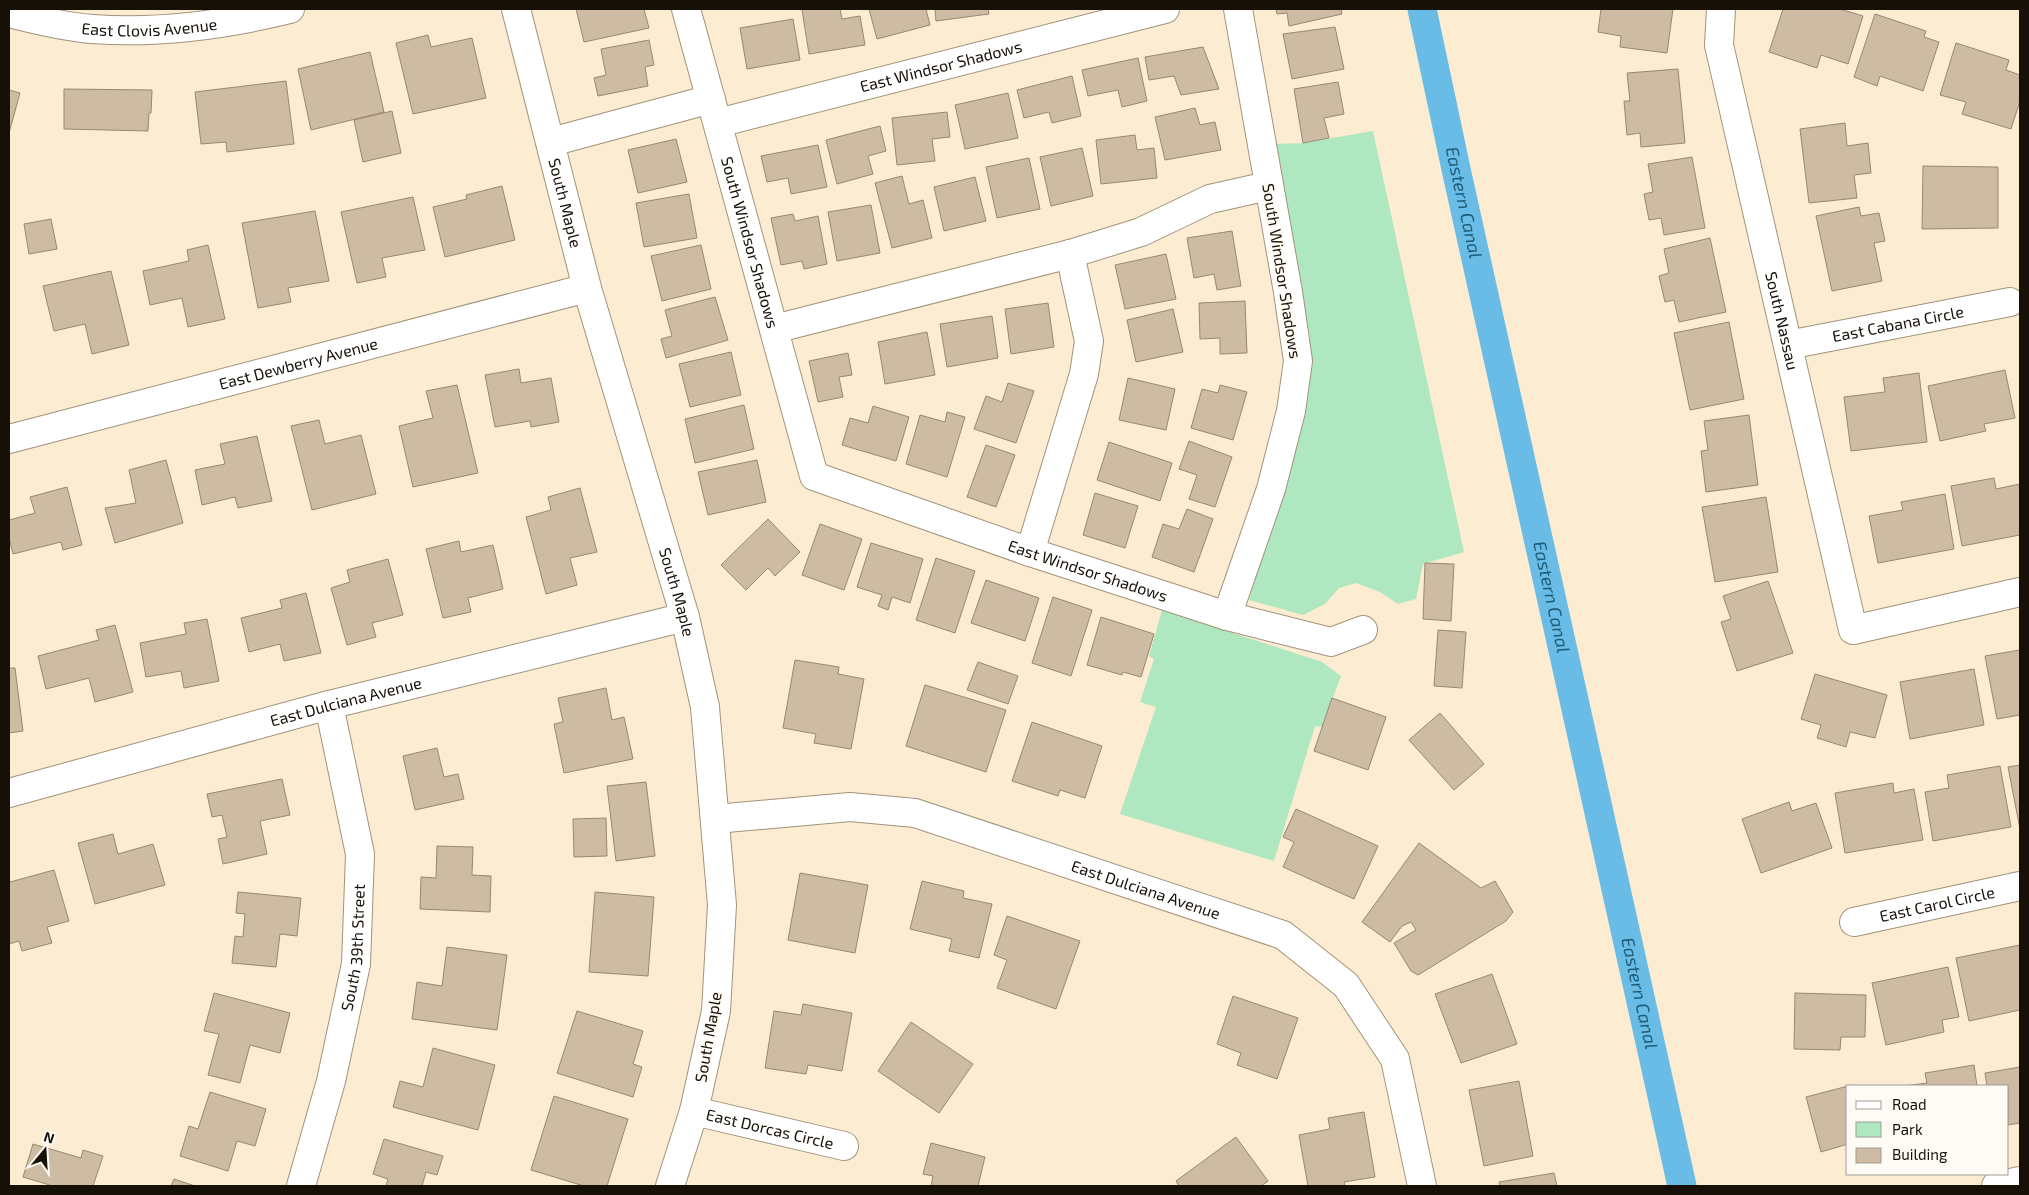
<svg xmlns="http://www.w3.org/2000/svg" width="2029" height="1195" viewBox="0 0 2029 1195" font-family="'Exo 2',sans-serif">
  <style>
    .green { fill: #afe7c0 }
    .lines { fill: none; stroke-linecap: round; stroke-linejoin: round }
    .canal { stroke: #69bce5; stroke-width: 29 }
    .building { fill: #cebba3; stroke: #998770 }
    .street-casing { stroke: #a1937a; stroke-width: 30 }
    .street { stroke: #fff; stroke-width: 28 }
    .labels { text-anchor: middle; stroke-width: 4.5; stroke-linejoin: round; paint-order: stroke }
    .street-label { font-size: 16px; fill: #161007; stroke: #fefbf5 }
    .water-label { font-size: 18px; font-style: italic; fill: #1d5d79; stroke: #fefbf5 }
  </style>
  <rect width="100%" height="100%" fill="#fcecd1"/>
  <g class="green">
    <polygon points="1373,131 1464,552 1423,564 1416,599 1398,604 1380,592 1356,583 1339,588 1325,604 1303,615 1249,600 1304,414 1310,337 1276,144 1303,143"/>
    <polygon points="1162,610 1322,662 1341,676 1322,727 1315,726 1274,861 1120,814 1156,707 1140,702 1154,659 1149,656"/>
  </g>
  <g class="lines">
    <path class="canal" id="s1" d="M1422 9 1456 169 1682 1186"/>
  </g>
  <g class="building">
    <polygon points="576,9 644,9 649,28 584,42"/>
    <polygon points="807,9 840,9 842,19 860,16 865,45 809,54 802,10"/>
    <polygon points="869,9 926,9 930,25 877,39"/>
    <polygon points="935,9 988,9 989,14 936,21"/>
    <polygon points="1276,9 1341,9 1342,14 1289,26 1287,13 1277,14"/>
    <polygon points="1601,9 1673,9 1667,53 1620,47 1621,36 1598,32"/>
    <polygon points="1783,9 1840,9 1863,16 1848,64 1821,55 1817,68 1769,52"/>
    <polygon points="1875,14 1926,31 1924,37 1939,42 1923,91 1880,76 1877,86 1854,77"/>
    <polygon points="793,19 800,60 747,69 740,28"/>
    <polygon points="1335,27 1344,69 1292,79 1283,34"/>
    <polygon points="428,35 431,47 472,38 486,98 413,114 396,43"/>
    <polygon points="649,40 654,65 645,67 648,86 598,96 594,78 606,75 601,49"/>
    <polygon points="1956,43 2009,60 2006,70 2020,75 2020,101 2011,129 1962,114 1966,102 1940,95"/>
    <polygon points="1203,47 1219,89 1181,95 1174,76 1149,80 1145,57"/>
    <polygon points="370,52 384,112 311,130 298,69"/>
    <polygon points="1138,58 1147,101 1122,107 1118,90 1088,96 1082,70"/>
    <polygon points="1678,69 1685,143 1641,147 1640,133 1627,135 1624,101 1630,101 1627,73"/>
    <polygon points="1072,76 1081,116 1052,123 1049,112 1024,118 1017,90"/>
    <polygon points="286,81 294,144 227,152 226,142 201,144 195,92"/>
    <polygon points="1338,82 1344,114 1324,118 1329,138 1303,143 1294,89"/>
    <polygon points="64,89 152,90 151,113 149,113 148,131 64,129"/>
    <polygon points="9,90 20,93 9,133"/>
    <polygon points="1008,93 1018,138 965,149 955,105"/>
    <polygon points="1195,108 1200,125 1215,122 1221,150 1165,160 1155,117"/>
    <polygon points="392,111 401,153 363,162 354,120"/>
    <polygon points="947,112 950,137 932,139 935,161 897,165 892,118"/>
    <polygon points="1845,123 1847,146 1868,143 1871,173 1854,175 1857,198 1809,203 1800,129"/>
    <polygon points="880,126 886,151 868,156 873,174 837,184 826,140"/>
    <polygon points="1135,135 1137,150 1154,148 1157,178 1101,184 1096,140"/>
    <polygon points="676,139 687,182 638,193 628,150"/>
    <polygon points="818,145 827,187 791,194 788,178 767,182 761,156"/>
    <polygon points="1082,148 1093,196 1051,206 1040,157"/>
    <polygon points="1692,157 1705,228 1664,235 1661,218 1649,220 1644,194 1653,192 1648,164"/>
    <polygon points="1029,158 1040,209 997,218 986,167"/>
    <polygon points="1923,166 1998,167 1998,228 1922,229"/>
    <polygon points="902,176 909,204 923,200 932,238 892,248 875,183"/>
    <polygon points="975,177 986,221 944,231 934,187"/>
    <polygon points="502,186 515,240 445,257 433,207 467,199 466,195"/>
    <polygon points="689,194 697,238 644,247 636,203"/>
    <polygon points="413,197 425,250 382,258 386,277 357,283 341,212"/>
    <polygon points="871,205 880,253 837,261 828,212"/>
    <polygon points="1859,207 1861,216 1879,213 1885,241 1874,243 1882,281 1832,291 1816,216"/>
    <polygon points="315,211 329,281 288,288 291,302 258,308 242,223"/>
    <polygon points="793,214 795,221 818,216 827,264 804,269 802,261 781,265 771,218"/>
    <polygon points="51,219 57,249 29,254 24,224"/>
    <polygon points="1232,231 1241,286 1217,290 1214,274 1194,278 1187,238"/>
    <polygon points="1710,238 1726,312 1679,322 1674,300 1665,302 1659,276 1669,273 1664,249"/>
    <polygon points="208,245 225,319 188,327 182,298 150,305 143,271 189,261 187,250"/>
    <polygon points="701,245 711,289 662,301 651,256"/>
    <polygon points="1166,254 1176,299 1125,309 1115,265"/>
    <polygon points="111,271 129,345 92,354 85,324 54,331 43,286"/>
    <polygon points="715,297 728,340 666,358 661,339 672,336 665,310"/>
    <polygon points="1245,301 1247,353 1220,354 1220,338 1200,339 1199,303"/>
    <polygon points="1048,303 1054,347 1011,354 1005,309"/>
    <polygon points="1173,309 1183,352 1136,362 1127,320"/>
    <polygon points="992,316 998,358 947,367 940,324"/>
    <polygon points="1729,322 1744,399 1690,410 1674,333"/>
    <polygon points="927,332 935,375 885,384 878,342"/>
    <polygon points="731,352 741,395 690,407 679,364"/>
    <polygon points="848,353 852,375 839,377 843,397 818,402 809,361"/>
    <polygon points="519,369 521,383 551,378 559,422 531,427 530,421 495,427 485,375"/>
    <polygon points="2005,370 2015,418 1984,424 1986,431 1940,441 1928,386"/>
    <polygon points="1919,373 1927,442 1851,451 1844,397 1885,392 1883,378"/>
    <polygon points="1128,378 1175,389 1166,430 1119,420"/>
    <polygon points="1008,383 1034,391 1016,443 974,429 986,396 1002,402"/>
    <polygon points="457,385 478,473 413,487 399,426 433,418 426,391"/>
    <polygon points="1220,385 1247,392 1233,440 1191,428 1202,389 1218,393"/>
    <polygon points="744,405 754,449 695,463 685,419"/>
    <polygon points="873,406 909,417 896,461 842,445 850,418 868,423"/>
    <polygon points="947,412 965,417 947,477 906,464 920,415 945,422"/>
    <polygon points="1749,415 1758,485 1706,492 1701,451 1708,450 1704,421"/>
    <polygon points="319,420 325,444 361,435 376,494 312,510 291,426"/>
    <polygon points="257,436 272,501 238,508 235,497 202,505 195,470 225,464 220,444"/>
    <polygon points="1189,441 1232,457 1215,507 1189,499 1197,475 1179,469"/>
    <polygon points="1109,442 1172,463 1160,501 1097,480"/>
    <polygon points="986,445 1015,455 996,507 967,497"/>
    <polygon points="166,460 183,523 115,543 105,508 136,503 129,470"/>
    <polygon points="757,460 766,502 708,515 698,472"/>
    <polygon points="1994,478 1996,489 2020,484 2020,535 1962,546 1951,486"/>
    <polygon points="67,487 82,545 63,550 61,542 13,554 9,538 9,520 35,513 30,497"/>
    <polygon points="580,488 597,552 570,558 577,585 546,594 526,517 551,510 548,497"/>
    <polygon points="1095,493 1138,506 1125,548 1083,535"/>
    <polygon points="1945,494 1954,549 1878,563 1869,516 1903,510 1901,502"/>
    <polygon points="1766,497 1778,572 1715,582 1702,507"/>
    <polygon points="1187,509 1213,519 1194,572 1152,557 1163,524 1179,529"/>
    <polygon points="768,519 800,552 775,576 768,568 746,590 721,565"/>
    <polygon points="820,524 862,539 844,590 802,575"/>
    <polygon points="459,541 461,552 493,545 503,589 468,598 471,612 443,618 426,549"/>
    <polygon points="871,543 923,559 910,603 892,597 888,610 878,606 882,595 857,587"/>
    <polygon points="936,558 975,571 955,633 916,620"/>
    <polygon points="388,559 403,615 372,623 376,637 347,645 331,588 350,582 347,570"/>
    <polygon points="1425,563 1454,564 1451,621 1423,619"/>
    <polygon points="986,580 1039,598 1025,641 971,623"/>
    <polygon points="1768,581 1793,653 1737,671 1721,622 1731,619 1723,596"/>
    <polygon points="306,593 321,653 284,661 280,644 249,652 241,618 282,608 280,600"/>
    <polygon points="1053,597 1092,610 1071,676 1032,663"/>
    <polygon points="1101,617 1154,634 1141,677 1123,672 1122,675 1087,665"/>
    <polygon points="207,619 219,681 184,688 181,671 146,677 140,643 186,634 184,623"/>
    <polygon points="115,625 133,692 95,702 89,678 46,689 38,656 99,640 96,630"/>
    <polygon points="1438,630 1466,632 1462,688 1434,686"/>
    <polygon points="2020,650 2020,715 1997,719 1985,656"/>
    <polygon points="795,660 839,667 838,674 864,679 851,749 814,743 816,734 783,728"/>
    <polygon points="978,662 1018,676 1008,704 967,690"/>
    <polygon points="9,668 15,668 23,731 9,733"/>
    <polygon points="1974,669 1984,725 1910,739 1900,682"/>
    <polygon points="1815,674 1887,695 1875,738 1850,732 1846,747 1817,738 1821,725 1801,719"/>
    <polygon points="925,685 1006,710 986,772 906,746"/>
    <polygon points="606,688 612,720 624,717 633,759 564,773 554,724 563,722 558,698"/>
    <polygon points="1332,698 1386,717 1368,770 1314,751"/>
    <polygon points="1440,713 1484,764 1454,790 1409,740"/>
    <polygon points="1032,722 1102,746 1085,798 1060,790 1058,796 1012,781"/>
    <polygon points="437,748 444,777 458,774 464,799 415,810 403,756"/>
    <polygon points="2020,765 2020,829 2008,767"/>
    <polygon points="2000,766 2011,827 1933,841 1925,792 1949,788 1947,775"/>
    <polygon points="282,779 290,815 260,821 267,854 223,864 218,839 227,837 222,815 212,817 207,794"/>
    <polygon points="646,782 655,856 616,861 607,786"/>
    <polygon points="1893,783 1894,793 1914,789 1923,840 1845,853 1835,793"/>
    <polygon points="1789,802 1792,811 1816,803 1832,848 1761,873 1742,819"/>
    <polygon points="1296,809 1378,846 1354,899 1283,867 1294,842 1283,837"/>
    <polygon points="606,818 607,856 574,857 573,819"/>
    <polygon points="113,834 118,854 153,844 165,885 95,904 78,843"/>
    <polygon points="1419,843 1481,888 1495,881 1513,912 1506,921 1418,975 1411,971 1394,943 1416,930 1411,922 1402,926 1390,942 1362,922"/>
    <polygon points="437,846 473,847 472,875 491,876 490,912 420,909 421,877 436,878"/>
    <polygon points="54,870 69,921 47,927 52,943 22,951 19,941 9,944 9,878 10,882"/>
    <polygon points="800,873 868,885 855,953 788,940"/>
    <polygon points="922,881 964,891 963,898 992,904 979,958 949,951 952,939 910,929"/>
    <polygon points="238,892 301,898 297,936 280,934 276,967 232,963 235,936 243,937 245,914 236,913"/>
    <polygon points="595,892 654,897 648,976 589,972"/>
    <polygon points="1007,916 1080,941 1056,1009 997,988 1007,960 994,955"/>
    <polygon points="2020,945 2020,1010 1969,1021 1956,958"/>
    <polygon points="447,947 507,955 497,1030 412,1019 417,982 442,986"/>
    <polygon points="1948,967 1959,1017 1942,1020 1944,1032 1886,1045 1872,983"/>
    <polygon points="1492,974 1517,1044 1461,1063 1435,994"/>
    <polygon points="214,993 290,1013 280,1053 250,1045 240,1083 208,1075 219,1034 204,1031"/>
    <polygon points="1795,993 1866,995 1865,1037 1841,1037 1840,1050 1794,1049"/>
    <polygon points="1233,996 1298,1018 1277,1079 1237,1065 1241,1053 1217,1044"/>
    <polygon points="803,1004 852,1013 842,1071 808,1065 806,1074 765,1068 774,1011 801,1015"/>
    <polygon points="577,1011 643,1031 633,1064 642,1067 633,1097 557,1073"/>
    <polygon points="911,1022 973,1064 939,1113 878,1071"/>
    <polygon points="433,1048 495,1065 478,1130 393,1107 400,1081 423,1087"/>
    <polygon points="1974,1065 1977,1086 1904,1086 1927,1083 1925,1073"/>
    <polygon points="2020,1067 2020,1123 2008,1125 2008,1086 1987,1086 1985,1073"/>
    <polygon points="1519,1081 1533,1156 1484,1166 1469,1090"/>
    <polygon points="1852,1085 1853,1086 1848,1086 1848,1144 1821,1152 1806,1097"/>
    <polygon points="210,1092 266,1109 255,1146 237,1141 228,1171 180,1156 189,1126 198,1129"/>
    <polygon points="554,1096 628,1119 607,1186 584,1186 531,1170"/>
    <polygon points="1364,1112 1375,1177 1344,1182 1345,1186 1308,1186 1299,1135 1330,1129 1328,1118"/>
    <polygon points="1236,1137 1268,1181 1261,1186 1179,1186 1176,1181"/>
    <polygon points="384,1139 443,1156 437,1175 426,1172 422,1186 386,1186 388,1179 373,1174"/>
    <polygon points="931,1143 985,1157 978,1186 931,1186 933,1176 923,1174"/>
    <polygon points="33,1144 81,1158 83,1150 103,1156 93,1186 53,1186 23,1177"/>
    <polygon points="1554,1173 1557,1186 1500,1186 1499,1182"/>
    <polygon points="174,1179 195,1186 171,1186"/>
  </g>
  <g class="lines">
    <defs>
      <g id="street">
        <path id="s2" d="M516 9 587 288 685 617 705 707 722 905 716 1011 694 1111 670 1186"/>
        <path id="s3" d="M686 9 814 476 1030 552 1227 616 1331 642 1363 630"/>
        <path id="s4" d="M1721 9 1719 45 1853 630 2020 592"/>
        <path id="s5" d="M9 13C36 20 64 27 92 29 159 34 225 25 290 9"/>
        <path id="s6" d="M718 123 1165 9"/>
        <polyline points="551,142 711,99"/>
        <polyline points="774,329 1070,254 1141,232 1210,199 1268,186"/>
        <path id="s7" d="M1788 345 2010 302"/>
        <path id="s8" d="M9 439 587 288"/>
        <polyline points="1030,552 1084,374 1089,341 1070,254"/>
        <polyline points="1227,616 1271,489 1291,411 1298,361 1288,292 1238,9"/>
        <path id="s9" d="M9 793 329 705 685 617"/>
        <path id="s10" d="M715 819 850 807 915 813 1283 935 1346 985 1395 1059 1422 1186"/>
        <path id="s11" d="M1854 922 2020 886"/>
        <path id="s12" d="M694 1111 844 1146"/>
        <path id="s13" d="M301 1186 331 1081 356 964 360 854 329 705"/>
        <polyline points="1996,1186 2020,1181"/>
      </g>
    </defs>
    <use href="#street" class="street-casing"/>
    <use href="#street" class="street"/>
  </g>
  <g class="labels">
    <g class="street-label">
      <text dy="6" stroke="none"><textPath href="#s5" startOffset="142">East Clovis Avenue</textPath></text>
      <text dy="6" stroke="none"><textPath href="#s6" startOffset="230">East Windsor Shadows</textPath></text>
      <text dy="6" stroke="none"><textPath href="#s2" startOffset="200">South Maple</textPath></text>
      <text dy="6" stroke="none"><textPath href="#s3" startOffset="242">South Windsor Shadows</textPath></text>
      <text transform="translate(1282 271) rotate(81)" y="6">South Windsor Shadows</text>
      <text dy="6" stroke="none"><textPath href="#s4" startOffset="319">South Nassau</textPath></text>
      <text dy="6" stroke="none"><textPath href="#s7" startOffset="112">East Cabana Circle</textPath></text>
      <text dy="6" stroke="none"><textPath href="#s8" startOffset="299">East Dewberry Avenue</textPath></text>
      <text dy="6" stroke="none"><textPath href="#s3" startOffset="774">East Windsor Shadows</textPath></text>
      <text dy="6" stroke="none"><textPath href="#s2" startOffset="605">South Maple</textPath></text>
      <text dy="6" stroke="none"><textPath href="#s9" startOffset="349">East Dulciana Avenue</textPath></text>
      <text dy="6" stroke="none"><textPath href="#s10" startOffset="444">East Dulciana Avenue</textPath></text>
      <text dy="6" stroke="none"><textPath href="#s11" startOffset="85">East Carol Circle</textPath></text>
      <text dy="6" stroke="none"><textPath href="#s13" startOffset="245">South 39th Street</textPath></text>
      <text transform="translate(708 1037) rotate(-80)" y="6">South Maple</text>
      <text dy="6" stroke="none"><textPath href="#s12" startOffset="78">East Dorcas Circle</textPath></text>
    </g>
    <g class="water-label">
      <text dy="6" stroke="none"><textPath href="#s1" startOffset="198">Eastern Canal</textPath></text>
      <text dy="6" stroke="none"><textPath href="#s1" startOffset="602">Eastern Canal</textPath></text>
      <text dy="6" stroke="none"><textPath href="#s1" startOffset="1008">Eastern Canal</textPath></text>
    </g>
  </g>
  <rect width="2029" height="1195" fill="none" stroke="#161007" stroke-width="20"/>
  <rect x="1846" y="1085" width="162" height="90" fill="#fefbf5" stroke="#a19d96"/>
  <rect x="1856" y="1101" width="25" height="8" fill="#ffffff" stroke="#a19d96"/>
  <text x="1892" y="1110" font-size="15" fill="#161007">Road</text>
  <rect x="1856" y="1122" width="25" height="15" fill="#afe7c0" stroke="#a19d96"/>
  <text x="1892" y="1135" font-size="15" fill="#161007">Park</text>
  <rect x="1856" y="1148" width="25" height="15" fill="#cebba3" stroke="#a19d96"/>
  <text x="1892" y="1160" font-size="15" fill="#161007">Building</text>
  <g transform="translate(45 1150) rotate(18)" stroke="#fefbf5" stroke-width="4" paint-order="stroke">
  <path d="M0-4L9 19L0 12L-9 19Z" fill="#161007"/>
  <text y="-8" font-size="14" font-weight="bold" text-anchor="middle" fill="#161007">N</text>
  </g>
</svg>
